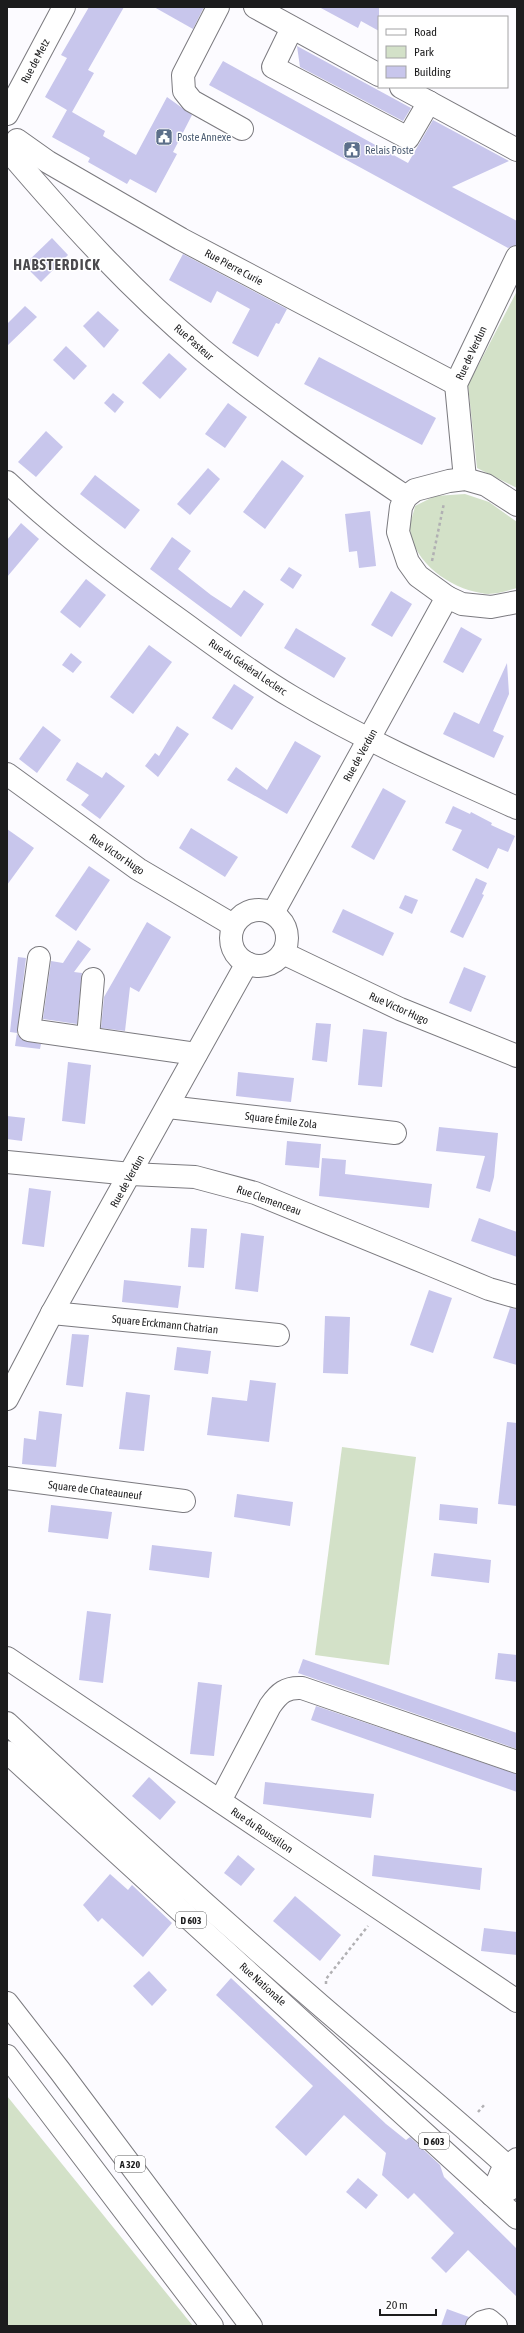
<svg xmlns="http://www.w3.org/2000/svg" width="524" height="2333" viewBox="0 0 524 2333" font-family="'Asap Condensed',sans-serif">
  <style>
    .green { fill: #d3e1c8 }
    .building { fill: #c8c6ec }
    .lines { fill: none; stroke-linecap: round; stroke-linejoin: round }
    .minor-casing { stroke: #7b7a7f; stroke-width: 24 }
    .major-casing { stroke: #7b7a7f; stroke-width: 24 }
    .highway-casing { stroke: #7b7a7f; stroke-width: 24 }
    .path { stroke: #b1b0b3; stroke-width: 2.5; stroke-dasharray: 3 3; stroke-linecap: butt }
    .minor { stroke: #fff; stroke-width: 22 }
    .major { stroke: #fff; stroke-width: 22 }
    .highway { stroke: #fff; stroke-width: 22 }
    .labels { text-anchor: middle; stroke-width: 3; stroke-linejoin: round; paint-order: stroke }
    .shield { fill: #fff; stroke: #606061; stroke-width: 1 }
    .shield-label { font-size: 10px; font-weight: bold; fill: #1c1c1d }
    .street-label { font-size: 11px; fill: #1c1c1d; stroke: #fff }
    .service-label { font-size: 11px; fill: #4e5e75; stroke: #fff; text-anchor: start }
    .district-label { font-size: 15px; font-weight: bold; letter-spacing: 1px; fill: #4a494d; stroke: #fff }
  </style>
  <rect width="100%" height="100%" fill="#fcfbff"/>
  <g class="green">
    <polygon points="517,291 517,488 477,468 468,385"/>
    <path d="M465 494 489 502 517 522V588C506 591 492 596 481 593 450 588 414 563 410 530 409 523 414 513 415 506L435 496Z"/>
    <polygon points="342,1447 416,1457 389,1665 315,1655"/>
    <polygon points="7,2096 193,2326 7,2326"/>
  </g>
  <g class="building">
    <polygon points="89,7 124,7 88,70 94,73 72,112 105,131 103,136 136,155 167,97 192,115 173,152 177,154 156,193 130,179 127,184 88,162 90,158 52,137 67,110 45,97 67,58 61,55"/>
    <polygon points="154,7 204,7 193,29"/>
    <polygon points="319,7 379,7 379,31 361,21 358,28"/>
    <polygon points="297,46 411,108 403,121 300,67"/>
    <polygon points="223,61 408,163 433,120 509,161 452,187 517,221 517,245 508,248 209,85"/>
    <polygon points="52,238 68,255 41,282 24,265"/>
    <polygon points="183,254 287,309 279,324 276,323 258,357 232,343 250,309 217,291 211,303 169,280"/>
    <polygon points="25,306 37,317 7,346 7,324"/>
    <polygon points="98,311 119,330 104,348 83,326"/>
    <polygon points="66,346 87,366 74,380 53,360"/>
    <polygon points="169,353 187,369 160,399 142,383"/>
    <polygon points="319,357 436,418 422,445 304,384"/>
    <polygon points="113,393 124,402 115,413 104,403"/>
    <polygon points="228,403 247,417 225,448 205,434"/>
    <polygon points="46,431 63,447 36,477 18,462"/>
    <polygon points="282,460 304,476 265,529 243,512"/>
    <polygon points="208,468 220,479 190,515 177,504"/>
    <polygon points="95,475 140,510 125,529 80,494"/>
    <polygon points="370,511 376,566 359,568 357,551 349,552 345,514"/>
    <polygon points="21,523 39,539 7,577 7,540"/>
    <polygon points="172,537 191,551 178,569 211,595 231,608 244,590 264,604 241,637 150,569"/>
    <polygon points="289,567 302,575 293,589 280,580"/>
    <polygon points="86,579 106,595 80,628 60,612"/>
    <polygon points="391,591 412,604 392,637 371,625"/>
    <polygon points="461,627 482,639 463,673 443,662"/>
    <polygon points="296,628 346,658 334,678 284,648"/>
    <polygon points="149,645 172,662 133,714 110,697"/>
    <polygon points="71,653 82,662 73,673 62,665"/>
    <polygon points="507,663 509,694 493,731 504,736 494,758 443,734 454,712 479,724"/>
    <polygon points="234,684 254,697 232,730 212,718"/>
    <polygon points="43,726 61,740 37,773 19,759"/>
    <polygon points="177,726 189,734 158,777 145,766 155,753 159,756"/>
    <polygon points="295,741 321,756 287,814 227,780 236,767 267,790"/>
    <polygon points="77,762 102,778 106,772 125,786 100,819 81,805 89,795 66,780"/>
    <polygon points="383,788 406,801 374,860 351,847"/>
    <polygon points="453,806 470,814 471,812 492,823 491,825 515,836 508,852 498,848 488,869 452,850 462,830 445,823"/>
    <polygon points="191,828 238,857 225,877 179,848"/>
    <polygon points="7,829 34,848 7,885"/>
    <polygon points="89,866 110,880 76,931 55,916"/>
    <polygon points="476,878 487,883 482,894 484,895 463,938 450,932"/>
    <polygon points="405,895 418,900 412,914 399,908"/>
    <polygon points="343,909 394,933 383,956 332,932"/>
    <polygon points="147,922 171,937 139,992 130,987 125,1031 101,1028 104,997"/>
    <polygon points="78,940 91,949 74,972 82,973 77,1024 43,1019 51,961 63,963"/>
    <polygon points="18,957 26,958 17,1034 22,1040 41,1044 40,1049 15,1046 17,1033 10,1032"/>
    <polygon points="464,967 486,976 471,1012 449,1003"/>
    <polygon points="316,1023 331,1024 327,1062 312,1060"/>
    <polygon points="363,1029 387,1032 382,1087 358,1085"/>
    <polygon points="68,1062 91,1065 85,1124 62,1121"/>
    <polygon points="238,1072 294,1078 291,1102 236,1096"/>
    <polygon points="7,1116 25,1118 22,1141 7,1139"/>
    <polygon points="439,1127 498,1133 494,1177 490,1192 476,1188 485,1156 436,1151"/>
    <polygon points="287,1141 321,1144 319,1168 285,1165"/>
    <polygon points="322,1158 346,1160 345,1174 432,1184 429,1208 319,1196"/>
    <polygon points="29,1188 51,1191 44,1247 22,1244"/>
    <polygon points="479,1218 517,1232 517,1257 471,1241"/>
    <polygon points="191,1228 207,1229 204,1268 188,1267"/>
    <polygon points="241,1233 264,1236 258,1292 235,1289"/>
    <polygon points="124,1280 181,1286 178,1308 122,1302"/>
    <polygon points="429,1290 452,1298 433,1353 410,1345"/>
    <polygon points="510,1308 517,1309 517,1365 493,1358"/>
    <polygon points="325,1316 350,1317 348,1374 323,1373"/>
    <polygon points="72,1334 89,1335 83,1387 66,1385"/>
    <polygon points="177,1347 211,1351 208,1374 174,1370"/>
    <polygon points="250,1380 276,1383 269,1442 207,1435 212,1397 247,1401"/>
    <polygon points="126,1392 150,1395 144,1451 119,1449"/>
    <polygon points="39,1411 62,1414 56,1467 22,1464 24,1438 36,1440"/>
    <polygon points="507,1422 517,1423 517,1506 498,1504"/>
    <polygon points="237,1494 293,1502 290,1526 234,1517"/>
    <polygon points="440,1504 478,1508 477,1524 439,1520"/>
    <polygon points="51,1505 112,1512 108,1539 48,1532"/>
    <polygon points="152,1545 212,1552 209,1578 149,1570"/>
    <polygon points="434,1553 491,1560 489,1583 431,1576"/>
    <polygon points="87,1611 111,1614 103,1683 79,1680"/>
    <polygon points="498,1653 517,1655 517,1682 495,1679"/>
    <polygon points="303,1659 517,1733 517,1749 298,1673"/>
    <polygon points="198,1682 222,1685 214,1756 190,1754"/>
    <polygon points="316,1706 517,1774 517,1792 311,1720"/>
    <polygon points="149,1777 176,1802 160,1820 132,1796"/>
    <polygon points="265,1782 374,1794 371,1818 263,1804"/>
    <polygon points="238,1855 255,1869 241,1886 224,1873"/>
    <polygon points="374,1855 482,1868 480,1890 372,1876"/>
    <polygon points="110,1874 128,1890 132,1885 172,1923 143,1957 102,1918 98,1922 83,1905"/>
    <polygon points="295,1896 341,1935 320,1961 273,1921"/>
    <polygon points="484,1928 517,1932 517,1955 481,1951"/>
    <polygon points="149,1971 167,1990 152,2006 133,1986"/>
    <polygon points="231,1978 386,2124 406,2140 410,2137 440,2165 444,2177 517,2249 517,2297 468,2250 446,2273 431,2258 454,2233 414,2193 408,2199 382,2175 386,2153 344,2115 306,2156 275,2127 313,2086 216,1995"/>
    <polygon points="358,2178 378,2195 366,2209 346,2192"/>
    <polygon points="447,2309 469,2317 465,2326 441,2326"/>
  </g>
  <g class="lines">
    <defs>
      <g id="minor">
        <polyline points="218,7 183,75 184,91 192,101 242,129"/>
        <polyline points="255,7 379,75"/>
        <polyline points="292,28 273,67 408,138 429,102"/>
        <polyline points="401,87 517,150"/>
        <polyline points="7,114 64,7"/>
        <polyline points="17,140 48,162 181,239 456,384"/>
        <path d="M11 154C70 223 131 290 201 349 266 403 336 450 406 497"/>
        <polyline points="465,479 456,384 517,257"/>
        <path d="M7 482C59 531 116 574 174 616 213 644 251 673 292 697 364 740 441 774 517 808"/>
        <polyline points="517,505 486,485 465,479 449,481 415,490 406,497 401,507 398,532 408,562 418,576 447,597 462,604 491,607 517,602"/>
        <polyline points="7,774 138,869 233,925"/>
        <circle cx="259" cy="938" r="28"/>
        <polyline points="273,913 447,597"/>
        <polyline points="283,953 400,1009 517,1056"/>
        <polyline points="39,958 29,1030 196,1054"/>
        <polyline points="88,1037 93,979"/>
        <polyline points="168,1107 395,1133"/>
        <polyline points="7,1162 131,1174 195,1177 255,1193 431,1265 489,1289 517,1297"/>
        <polyline points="52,1313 278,1335"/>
        <polyline points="7,1399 52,1313 247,963"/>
        <polyline points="7,1478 184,1501"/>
        <polyline points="7,1658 517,2001"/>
        <path d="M220 1801 270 1706C279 1693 286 1687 302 1688L517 1762"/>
        <polyline points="517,2159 501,2173 492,2195 503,2193 517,2185"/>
        <polyline points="477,2326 482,2322 489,2320 496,2326"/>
      </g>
      <g id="major">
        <path d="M7 1723C110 1819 214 1913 320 2005 386 2062 453 2116 517 2175"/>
        <polyline points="7,1752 517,2218"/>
      </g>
      <g id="highway">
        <polyline points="7,2003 60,2071 251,2326"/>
        <polyline points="7,2056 212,2326"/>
      </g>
    </defs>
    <use href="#minor" class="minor-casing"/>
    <use href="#major" class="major-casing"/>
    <use href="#highway" class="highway-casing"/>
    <g class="path">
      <polyline points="432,561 444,503"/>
      <polyline points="326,1984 326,1979 368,1926"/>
      <polyline points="478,2112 485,2104"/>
    </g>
    <use href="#minor" class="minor"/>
    <use href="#major" class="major"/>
    <use href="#highway" class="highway"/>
  </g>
  <defs>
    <symbol id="civic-square" viewBox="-11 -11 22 22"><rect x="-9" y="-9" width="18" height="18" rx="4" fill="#5c6f8a" stroke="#fff"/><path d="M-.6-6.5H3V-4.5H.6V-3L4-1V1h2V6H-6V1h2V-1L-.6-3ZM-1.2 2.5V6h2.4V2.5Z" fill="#fff"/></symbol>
  </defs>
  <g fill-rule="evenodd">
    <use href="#civic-square" x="154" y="127" width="20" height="20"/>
    <use href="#civic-square" x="342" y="140" width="20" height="20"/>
  </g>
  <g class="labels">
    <g class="shield">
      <rect x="176" y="1912" width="30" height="16" rx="3"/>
      <rect x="419" y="2133" width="30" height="16" rx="3"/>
      <rect x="115" y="2156" width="30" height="16" rx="3"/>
    </g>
    <g class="shield-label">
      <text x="191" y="1924">D 603</text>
      <text x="434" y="2145">D 603</text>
      <text x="130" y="2168">A 320</text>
    </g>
    <g class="street-label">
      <text transform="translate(35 61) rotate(-62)" y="4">Rue de Metz</text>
      <text transform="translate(234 267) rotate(28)" y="4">Rue Pierre Curie</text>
      <text transform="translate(194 342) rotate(41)" y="4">Rue Pasteur</text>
      <text transform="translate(471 353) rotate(-65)" y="4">Rue de Verdun</text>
      <text transform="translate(248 667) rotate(34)" y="4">Rue du Général Leclerc</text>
      <text transform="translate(360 755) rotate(-61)" y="4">Rue de Verdun</text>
      <text transform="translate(117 854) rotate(34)" y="4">Rue Victor Hugo</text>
      <text transform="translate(399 1008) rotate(24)" y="4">Rue Victor Hugo</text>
      <text transform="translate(281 1120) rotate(7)" y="4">Square Émile Zola</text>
      <text transform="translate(127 1181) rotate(-61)" y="4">Rue de Verdun</text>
      <text transform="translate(269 1200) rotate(20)" y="4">Rue Clemenceau</text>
      <text transform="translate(165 1324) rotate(6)" y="4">Square Erckmann Chatrian</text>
      <text transform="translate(95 1490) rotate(7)" y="4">Square de Chateauneuf</text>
      <text transform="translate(262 1830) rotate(34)" y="4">Rue du Roussillon</text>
      <text transform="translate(263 1984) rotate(42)" y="4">Rue Nationale</text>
    </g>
    <g class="service-label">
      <text x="177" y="141">Poste Annexe</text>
      <text x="365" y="154">Relais Poste</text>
    </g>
    <g class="district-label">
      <text x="57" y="270">HABSTERDICK</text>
    </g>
  </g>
  <rect width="524" height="2333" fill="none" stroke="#1c1c1d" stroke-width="16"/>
  <rect x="378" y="16" width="130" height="72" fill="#ffffff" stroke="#a4a4a5"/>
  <rect x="386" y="29" width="20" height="6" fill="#ffffff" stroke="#a4a4a5"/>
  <text x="414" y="36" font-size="12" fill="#1c1c1d">Road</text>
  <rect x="386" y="46" width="20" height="12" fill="#d3e1c8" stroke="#a4a4a5"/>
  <text x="414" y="56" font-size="12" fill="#1c1c1d">Park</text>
  <rect x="386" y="66" width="20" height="12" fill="#c8c6ec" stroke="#a4a4a5"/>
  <text x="414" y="76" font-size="12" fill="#1c1c1d">Building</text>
  <path d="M380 2309v6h56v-6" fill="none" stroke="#1c1c1d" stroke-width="2"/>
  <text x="386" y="2309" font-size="12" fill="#1c1c1d" stroke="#ffffff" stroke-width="3" paint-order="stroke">20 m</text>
</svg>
